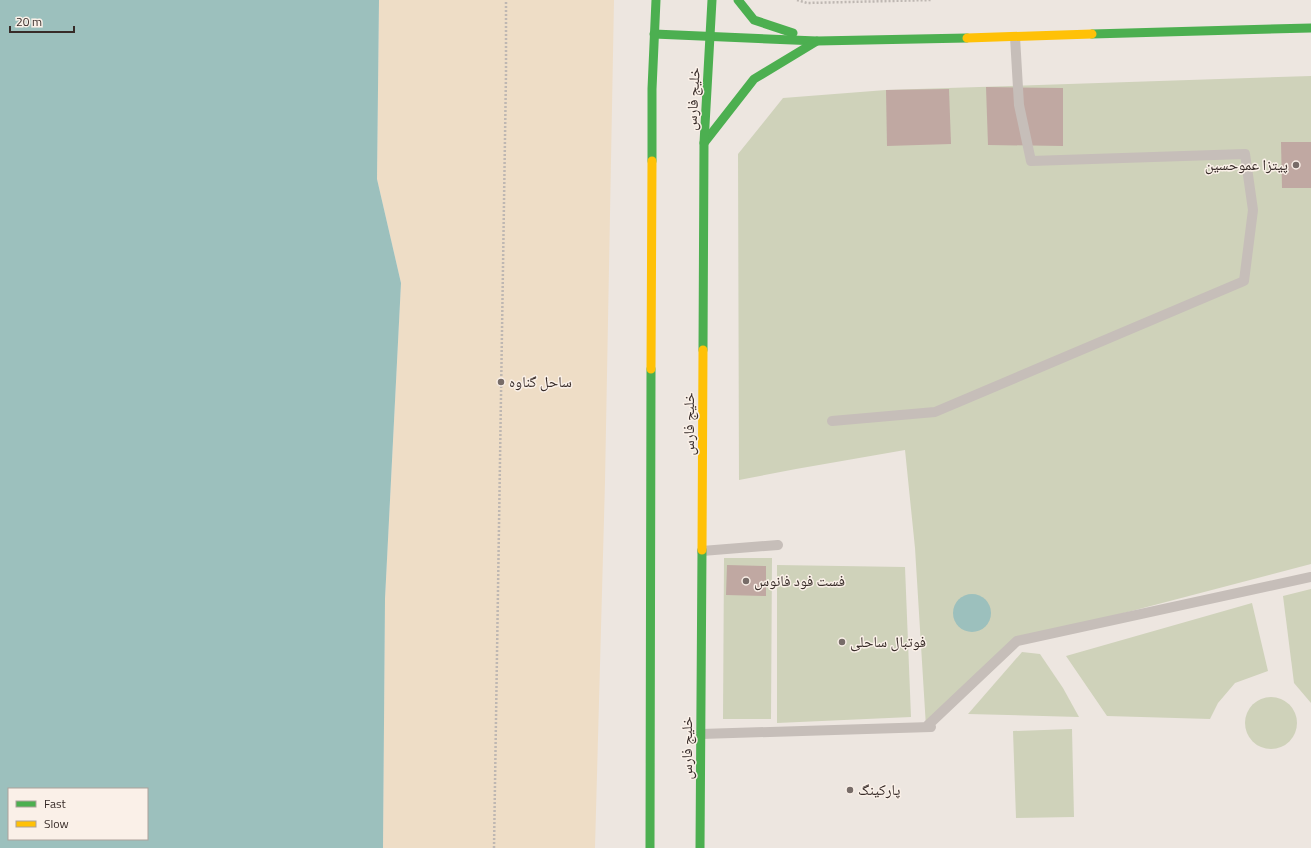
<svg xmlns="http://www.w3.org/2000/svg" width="1311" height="848" viewBox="0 0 1311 848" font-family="'Titillium Web','Noto Naskh Arabic',sans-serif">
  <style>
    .green { fill: #cfd2ba }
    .sand { fill: #eeddc6 }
    .water { fill: #9cc0bd; fill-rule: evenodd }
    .building { fill: #c0a8a2 }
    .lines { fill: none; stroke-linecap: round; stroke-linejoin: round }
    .path { stroke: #beb7b2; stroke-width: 2.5; stroke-dasharray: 2 2; stroke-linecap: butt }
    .lane { stroke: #c6beb9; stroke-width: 10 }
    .fast { stroke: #4caf50; stroke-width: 9 }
    .slow { stroke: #ffc107; stroke-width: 9 }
    .poi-dot { fill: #776c68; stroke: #faf0e8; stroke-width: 1.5 }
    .labels { text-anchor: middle; stroke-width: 3; stroke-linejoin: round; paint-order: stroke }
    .street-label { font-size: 15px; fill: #372b28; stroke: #faf0e8 }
    .poi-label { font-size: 15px; fill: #372b28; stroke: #faf0e8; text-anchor: start }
  </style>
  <rect width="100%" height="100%" fill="#ede6e0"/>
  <g class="green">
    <polygon points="1311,76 1311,564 1017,641 926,727 915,548 905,450 796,469 739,480 738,154 783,98 886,90"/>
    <polygon points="724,558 772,558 771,719 723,719"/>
    <polygon points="777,565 905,567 911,717 777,723"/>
    <polygon points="1311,589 1311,703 1294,683 1283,596"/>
    <polygon points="1252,603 1268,671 1235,683 1218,703 1210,719 1107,716 1066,656"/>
    <polygon points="1022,652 1040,654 1063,688 1079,717 968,714"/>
    <circle cx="1271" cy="723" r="26"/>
    <polygon points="1072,729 1074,817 1016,818 1013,731"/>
  </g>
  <polygon class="sand" points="379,0 614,0 605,482 595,848 383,848 385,599 401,283 377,179"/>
  <g class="water">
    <path d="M0 0H379L377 179 401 283 385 599 383 848H0ZM9 789H147V839H9Z"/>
    <circle cx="972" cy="613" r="19"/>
  </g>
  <g class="building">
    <polygon points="986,87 1063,88 1063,146 988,145"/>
    <polygon points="949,89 951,144 887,146 886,90"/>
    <polygon points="1281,142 1311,142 1311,188 1282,188"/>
    <polygon points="727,565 766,566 766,596 726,595"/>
  </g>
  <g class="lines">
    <g class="path">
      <polyline points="797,0 807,3 932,0"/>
      <polyline points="494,848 506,73 506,0"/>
    </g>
    <g class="lane">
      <polyline points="832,421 935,412 1244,281 1253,210 1245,154 1031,161 1019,105 1015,37"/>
      <polyline points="702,551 778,545"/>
      <polyline points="701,734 931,727 926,727 1017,641 1311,577"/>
    </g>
    <g class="fast">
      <polyline points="738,0 754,20 793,33"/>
      <polyline points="654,34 817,41 967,38"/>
      <polyline points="1092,34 1311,28"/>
      <polyline points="704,143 754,79 817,41"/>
      <polyline points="652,161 652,89 656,0"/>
      <polyline points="703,350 704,143 712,0"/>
      <polyline points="650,848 651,369"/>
      <polyline points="700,848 702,550"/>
    </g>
    <g class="slow">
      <polyline points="967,38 1092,34"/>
      <polyline points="651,369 652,161"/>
      <polyline points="702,550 703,350"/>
    </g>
  </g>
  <g class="poi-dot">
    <circle cx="1296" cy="165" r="4"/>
    <circle cx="501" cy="382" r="4"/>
    <circle cx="746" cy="581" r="4"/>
    <circle cx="842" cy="642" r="4"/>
    <circle cx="850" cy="790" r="4"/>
  </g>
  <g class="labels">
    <g class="street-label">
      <text transform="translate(693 99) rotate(-87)" y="5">خلیج فارس</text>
      <text transform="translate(689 424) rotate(-90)" y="5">خلیج فارس</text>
      <text transform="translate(687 748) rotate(-90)" y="5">خلیج فارس</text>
    </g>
    <g class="poi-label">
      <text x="1288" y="170" text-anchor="end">پیتزا عموحسین</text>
      <text x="509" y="387">ساحل گناوه</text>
      <text x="754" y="586">فست فود فانوس</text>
      <text x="850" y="647">فوتبال ساحلی</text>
      <text x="858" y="795">پارکینگ</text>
    </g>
  </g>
  <rect x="8" y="788" width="140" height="52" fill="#faf0e8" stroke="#aca19b"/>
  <rect x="16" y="801" width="20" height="6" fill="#4caf50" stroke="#aca19b"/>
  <text x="44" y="808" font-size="12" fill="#372b28">Fast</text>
  <rect x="16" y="821" width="20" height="6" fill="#ffc107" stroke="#aca19b"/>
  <text x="44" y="828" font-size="12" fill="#372b28">Slow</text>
  <path d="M10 26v6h64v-6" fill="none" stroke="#372b28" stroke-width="2"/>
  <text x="16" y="26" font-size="12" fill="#372b28" stroke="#faf0e8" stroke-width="3" paint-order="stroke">20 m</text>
</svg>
